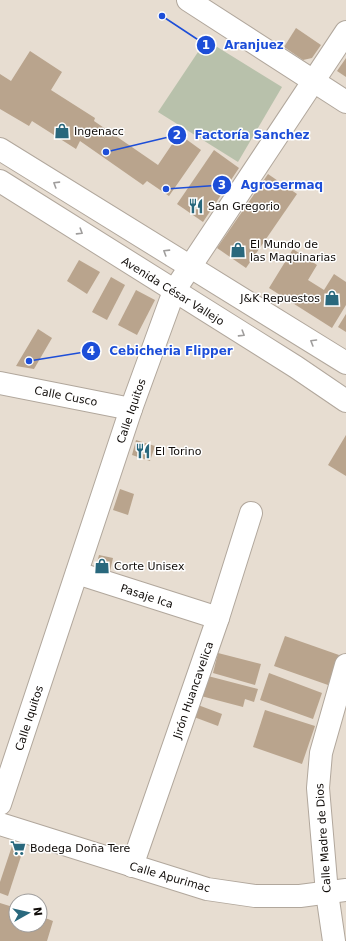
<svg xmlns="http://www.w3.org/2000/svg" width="346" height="941" viewBox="0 0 346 941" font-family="'DejaVu Sans',sans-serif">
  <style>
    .green { fill: #b8c1ab }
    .building { fill: #b9a48d }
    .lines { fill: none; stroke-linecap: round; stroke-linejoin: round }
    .minor-casing { stroke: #b1a79c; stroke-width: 24 }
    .major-casing { stroke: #b1a79c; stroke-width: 24 }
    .minor { stroke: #fff; stroke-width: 22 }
    .major { stroke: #fff; stroke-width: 22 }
    .oneway { stroke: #9f9d9c }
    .labels { text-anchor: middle; stroke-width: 3; stroke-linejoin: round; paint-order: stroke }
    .poi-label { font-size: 11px; fill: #0f0b08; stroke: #fff; text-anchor: start }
    .street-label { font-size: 11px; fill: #0f0b08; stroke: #fff }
    .leader { fill: none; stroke: #1d4ed8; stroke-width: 1.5 }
    .callout-dot { fill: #1d4ed8; stroke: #fff; stroke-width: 1.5 }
    .mark-label { font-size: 12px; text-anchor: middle; font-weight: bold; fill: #fff }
    .callout-label { font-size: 12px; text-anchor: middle; font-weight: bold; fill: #1d4ed8; stroke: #fff; stroke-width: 3; stroke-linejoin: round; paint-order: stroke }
  </style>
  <rect width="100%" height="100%" fill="#e7ddd1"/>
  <polygon class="green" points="206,40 282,87 238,162 158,112"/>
  <g class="building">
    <polygon points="296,28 321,45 312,58 303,60 284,47"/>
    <polygon points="30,51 62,72 51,90 95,118 94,121 158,165 179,134 201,150 169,196 147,181 143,185 80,141 76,149 32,121 29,126 0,109 0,74 11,81"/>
    <polygon points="346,58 346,77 337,71"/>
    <polygon points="214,150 239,168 203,222 177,204"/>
    <polygon points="268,174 297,194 246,268 217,248"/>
    <polygon points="293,249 317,265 308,280 324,290 334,274 346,282 346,305 332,328 269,288"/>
    <polygon points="79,260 100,272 87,294 67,281"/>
    <polygon points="111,277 125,285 107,320 92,312"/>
    <polygon points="136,290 155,300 137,335 118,325"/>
    <polygon points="346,314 346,332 338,327"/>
    <polygon points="38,329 52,338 34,369 16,366"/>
    <polygon points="346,435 346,476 328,465"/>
    <polygon points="136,440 155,446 150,461 132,455"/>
    <polygon points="120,489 134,494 128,515 113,510"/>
    <polygon points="99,555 113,558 109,576 103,575 96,567"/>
    <polygon points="285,636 339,655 328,685 274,666"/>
    <polygon points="218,653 261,664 255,685 213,673"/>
    <polygon points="269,673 322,693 313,719 260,700"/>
    <polygon points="204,675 258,689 254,702 245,699 243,707 201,696"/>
    <polygon points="198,705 222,714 218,726 194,717"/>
    <polygon points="265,710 315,726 302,764 253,747"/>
    <polygon points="13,843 24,847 8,896 0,893 0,882"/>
    <polygon points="0,903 16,908 16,925 40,925 40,916 53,921 47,941 0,941"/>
  </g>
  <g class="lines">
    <defs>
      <g id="minor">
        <polyline points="188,0 346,102"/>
        <polyline points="0,383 131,409"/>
        <polyline points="77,573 218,618"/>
        <polyline points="0,804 131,409 174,291 346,32"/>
        <polyline points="0,824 207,889 255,896 300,896 346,890"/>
        <polyline points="132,866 218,618 251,513"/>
        <polyline points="334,941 327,893 318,788 321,753 346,665"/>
      </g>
      <g id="major">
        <polyline points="0,149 346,363"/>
        <polyline points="0,181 296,367 346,401"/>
      </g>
    </defs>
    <use href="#minor" class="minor-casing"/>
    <use href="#major" class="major-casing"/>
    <use href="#minor" class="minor"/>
    <use href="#major" class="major"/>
  </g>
  <defs><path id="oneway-chevron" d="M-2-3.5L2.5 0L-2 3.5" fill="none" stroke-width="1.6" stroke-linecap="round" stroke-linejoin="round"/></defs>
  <g class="oneway">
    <use href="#oneway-chevron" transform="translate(56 184) rotate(-148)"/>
    <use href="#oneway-chevron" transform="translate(80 232) rotate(32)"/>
    <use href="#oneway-chevron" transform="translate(166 252) rotate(-148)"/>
    <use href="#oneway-chevron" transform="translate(242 334) rotate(32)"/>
    <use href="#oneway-chevron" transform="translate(313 342) rotate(-149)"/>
  </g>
  <defs>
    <symbol id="shop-bare" viewBox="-9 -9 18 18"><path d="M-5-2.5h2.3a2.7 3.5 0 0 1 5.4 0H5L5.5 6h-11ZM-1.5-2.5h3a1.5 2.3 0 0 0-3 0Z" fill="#29687d" stroke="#fff" stroke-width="2.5" paint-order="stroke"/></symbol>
    <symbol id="restaurant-bare" viewBox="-9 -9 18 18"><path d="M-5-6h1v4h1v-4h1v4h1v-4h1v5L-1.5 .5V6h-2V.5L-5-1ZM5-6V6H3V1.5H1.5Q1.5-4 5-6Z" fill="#29687d" stroke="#fff" stroke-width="2.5" paint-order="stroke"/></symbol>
    <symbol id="supermarket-bare" viewBox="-9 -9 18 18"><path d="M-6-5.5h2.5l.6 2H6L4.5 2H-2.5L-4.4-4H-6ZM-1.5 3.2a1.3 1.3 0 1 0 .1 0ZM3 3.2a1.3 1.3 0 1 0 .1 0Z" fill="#29687d" stroke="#fff" stroke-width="2.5" paint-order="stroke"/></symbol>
  </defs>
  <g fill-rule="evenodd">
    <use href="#shop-bare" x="51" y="120" width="22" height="22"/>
    <use href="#restaurant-bare" x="185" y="195" width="22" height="22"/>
    <use href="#shop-bare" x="227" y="239" width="22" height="22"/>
    <use href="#shop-bare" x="321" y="287" width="22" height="22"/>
    <use href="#restaurant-bare" x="132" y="440" width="22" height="22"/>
    <use href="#shop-bare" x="91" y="555" width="22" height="22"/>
    <use href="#supermarket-bare" x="7" y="837" width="22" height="22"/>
  </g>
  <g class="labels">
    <g class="poi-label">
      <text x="74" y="135">Ingenacc</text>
      <text x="208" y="210">San Gregorio</text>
      <text x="250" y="248">El Mundo de<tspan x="250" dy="13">las Maquinarias</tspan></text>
      <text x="320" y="302" text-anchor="end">J&amp;K Repuestos</text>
      <text x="155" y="455">El Torino</text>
      <text x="114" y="570">Corte Unisex</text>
      <text x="30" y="852">Bodega Doña Tere</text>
    </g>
    <g class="street-label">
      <text transform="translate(173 291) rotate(32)" y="4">Avenida César Vallejo</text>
      <text transform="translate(66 396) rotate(11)" y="4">Calle Cusco</text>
      <text transform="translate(131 411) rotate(-71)" y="4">Calle Iquitos</text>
      <text transform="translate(147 596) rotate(18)" y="4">Pasaje Ica</text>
      <text transform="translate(193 690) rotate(-71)" y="4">Jirón Huancavelica</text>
      <text transform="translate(29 718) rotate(-72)" y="4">Calle Iquitos</text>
      <text transform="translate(323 838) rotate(-94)" y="4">Calle Madre de Dios</text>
      <text transform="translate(170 877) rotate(16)" y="4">Calle Apurimac</text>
    </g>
  </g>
  <path class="leader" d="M162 16L206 45M106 152L177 135M166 189L222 185M29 361L91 351"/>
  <g class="callout-dot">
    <circle cx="162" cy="16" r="4"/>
    <circle cx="106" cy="152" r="4"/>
    <circle cx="166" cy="189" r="4"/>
    <circle cx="29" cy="361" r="4"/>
    <circle cx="206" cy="45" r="10"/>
    <circle cx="177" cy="135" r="10"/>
    <circle cx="222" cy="185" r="10"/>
    <circle cx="91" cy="351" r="10"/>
  </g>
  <g class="mark-label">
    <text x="206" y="49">1</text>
    <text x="177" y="139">2</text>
    <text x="222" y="189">3</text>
    <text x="91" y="355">4</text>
  </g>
  <g class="callout-label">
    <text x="254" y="49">Aranjuez</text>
    <text x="252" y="139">Factoría Sanchez</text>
    <text x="282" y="189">Agrosermaq</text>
    <text x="171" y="355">Cebicheria Flipper</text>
  </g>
  <g transform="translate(28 913) rotate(82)"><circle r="19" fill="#ffffff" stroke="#9f9d9c"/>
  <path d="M0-3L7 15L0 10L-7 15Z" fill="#29687d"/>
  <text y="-6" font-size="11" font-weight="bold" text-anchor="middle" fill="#0f0b08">N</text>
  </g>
</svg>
